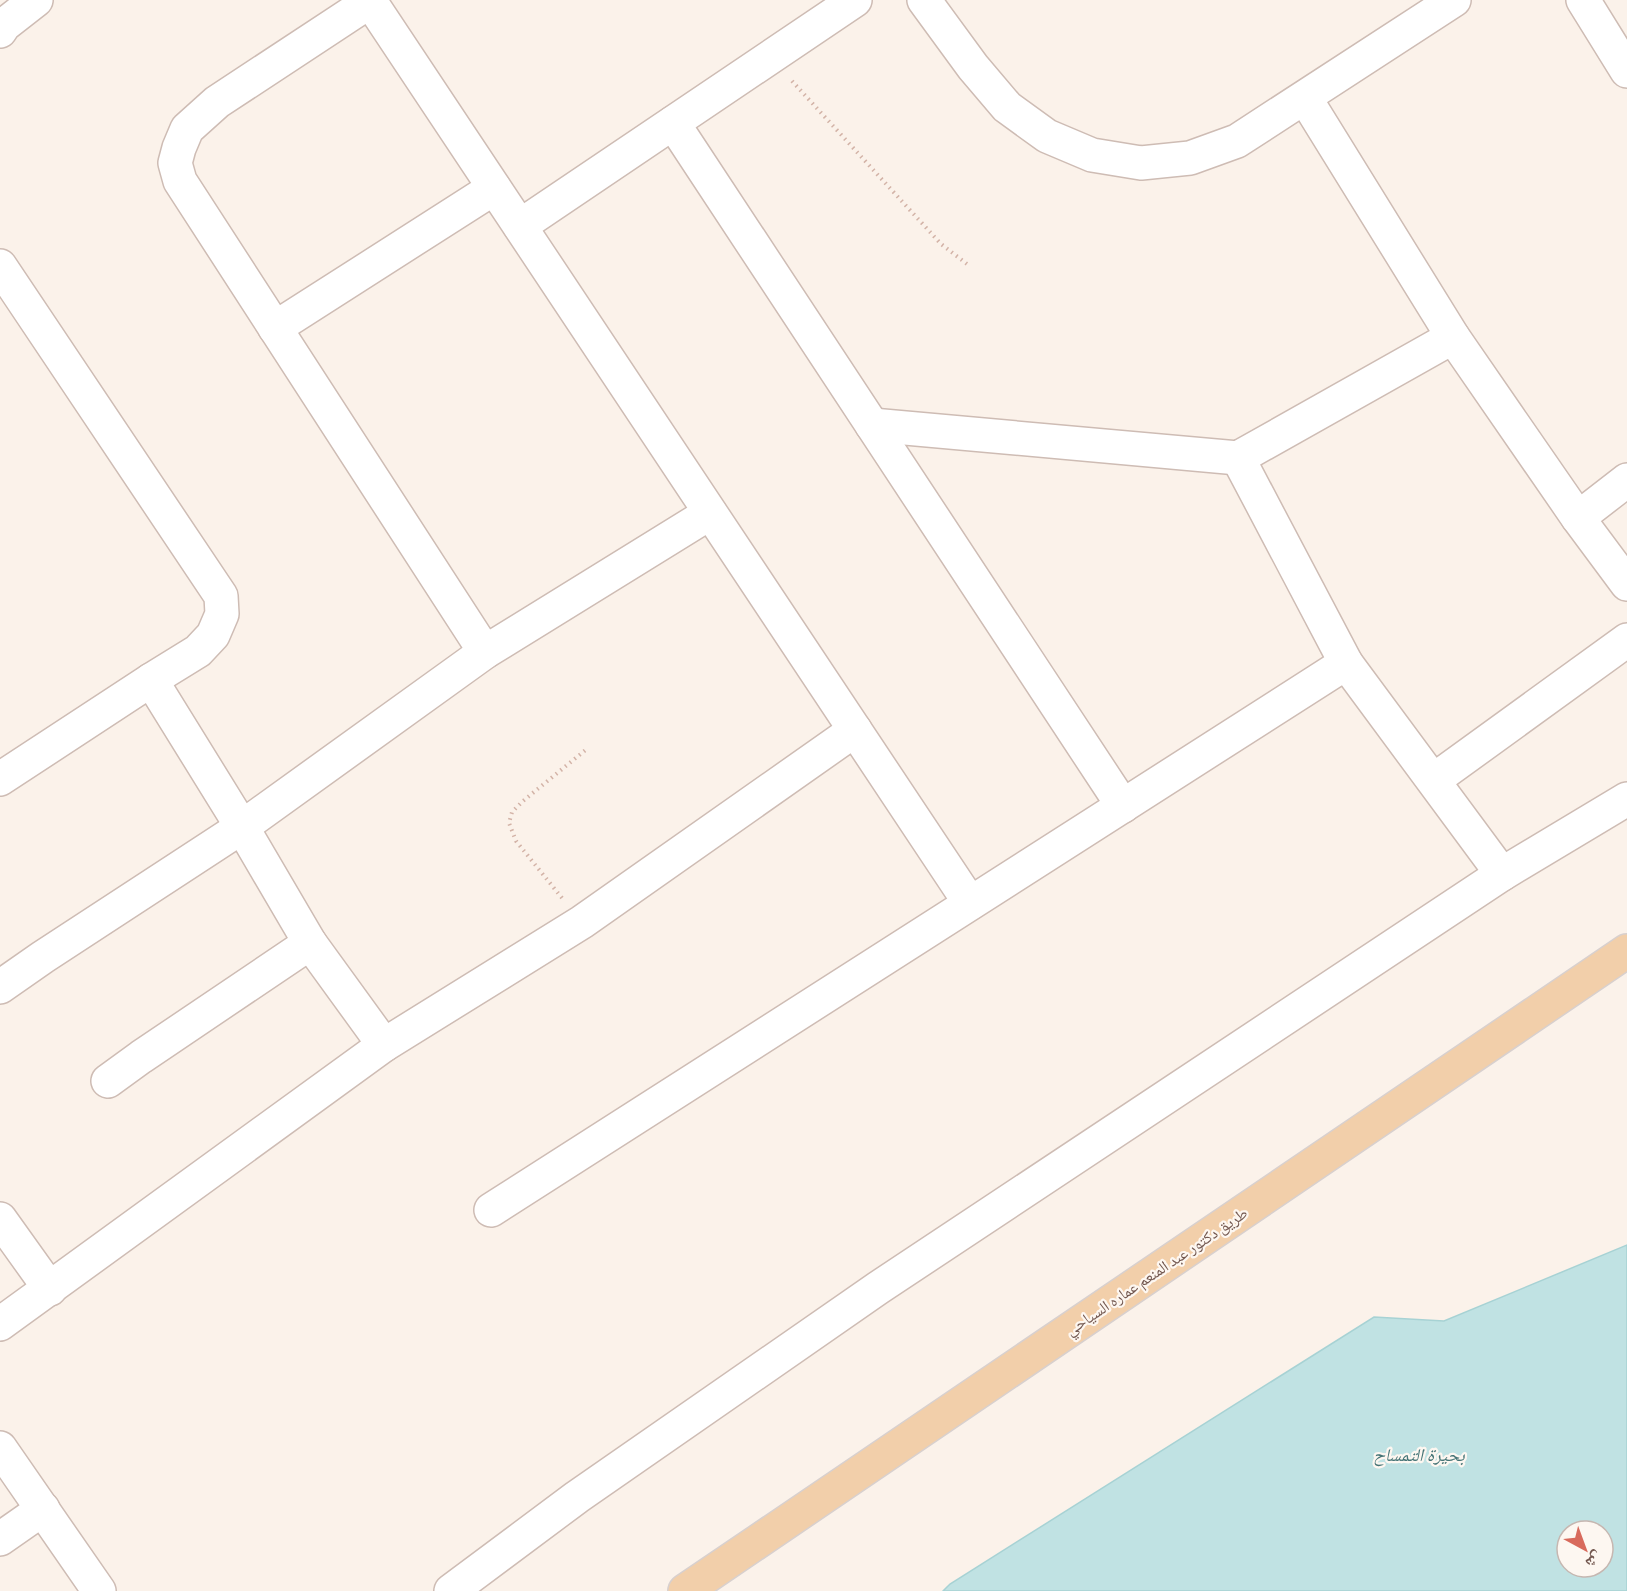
<svg xmlns="http://www.w3.org/2000/svg" width="1627" height="1591" viewBox="0 0 1627 1591" font-family="'Source Sans 3','Noto Naskh Arabic',sans-serif">
  <style>
    .water { fill: #c0e2e3; stroke: #a7d2d4; stroke-width: 1.5; fill-rule: evenodd }
    .lines { fill: none; stroke-linecap: round; stroke-linejoin: round }
    .minor-casing { stroke: #cebcb4; stroke-width: 36 }
    .major-casing { stroke: #d8d0ce; stroke-width: 36 }
    .path { stroke: #d3b3a7; stroke-width: 4; stroke-dasharray: 1.5 4.5; stroke-linecap: butt }
    .minor { stroke: #fff; stroke-width: 33 }
    .major { stroke: #f2cfaa; stroke-width: 33 }
    .labels { text-anchor: middle; stroke-width: 4.5; stroke-linejoin: round; paint-order: stroke }
    .street-label { font-size: 16px; fill: #735850; stroke: #fdf7f1 }
    .water-label { font-size: 18px; font-style: italic; fill: #457476; stroke: #fdf7f1 }
  </style>
  <rect width="100%" height="100%" fill="#fbf2ea"/>
  <path class="water" d="M1627 1245V1591H943L950 1584 1374 1317 1444 1321ZM1567 1531H1603V1567H1567Z"/>
  <g class="lines">
    <defs>
      <g id="minor">
        <polyline points="372,0 217,102 187,129 179,148 175,163 180,181 485,652"/>
        <polyline points="924,0 973,67 1007,107 1047,136 1092,155 1141,163 1190,158 1237,141 1454,0"/>
        <polyline points="1583,0 1627,71"/>
        <polyline points="370,1 970,903"/>
        <polyline points="0,31 4,25 36,0"/>
        <polyline points="1305,98 1453,337 1578,518 1627,584"/>
        <polyline points="673,123 1123,806"/>
        <polyline points="520,226 855,0"/>
        <polyline points="0,266 221,596 222,614 213,635 198,651 151,680 0,779"/>
        <polyline points="275,328 494,188"/>
        <polyline points="872,425 1238,458 1453,337"/>
        <polyline points="1238,458 1346,663 1502,874"/>
        <polyline points="1578,518 1627,480"/>
        <polyline points="151,680 242,827 310,943 384,1045"/>
        <polyline points="1434,780 1627,640"/>
        <polyline points="0,987 43,957 242,827 485,652 710,513"/>
        <polyline points="108,1081 141,1057 310,943"/>
        <polyline points="491,1210 1346,663"/>
        <polyline points="0,1219 50,1289"/>
        <polyline points="0,1324 384,1045 582,922 855,730"/>
        <polyline points="0,1448 99,1591"/>
        <polyline points="0,1539 43,1509"/>
        <polyline points="451,1591 577,1497 878,1288 1502,874 1627,799"/>
      </g>
      <polyline id="major" points="685,1591 1627,951"/>
    </defs>
    <use href="#minor" class="minor-casing"/>
    <use href="#major" class="major-casing"/>
    <g class="path">
      <polyline points="792,81 941,244 967,264"/>
      <polyline points="562,898 516,841 509,823 512,812 523,801 588,748"/>
    </g>
    <use href="#minor" class="minor"/>
    <use href="#major" class="major"/>
  </g>
  <g class="labels">
    <g class="street-label">
      <text transform="translate(1156 1271) rotate(-34)" y="6">طريق دكتور عبد المنعم عماره السياحي</text>
    </g>
    <g class="water-label">
      <text x="1419" y="1461">بحيرة التمساح</text>
    </g>
  </g>
  <g transform="translate(1585 1549) rotate(139)"><circle r="28" fill="#fdf7f1" stroke="#c6b7b1" stroke-width="1.5"/>
  <path d="M0-4.5L10 22L0 15L-10 22Z" fill="#d86a5c"/>
  <text y="-9" font-size="16" font-weight="bold" text-anchor="middle" fill="#735850">ش</text>
  </g>
</svg>
